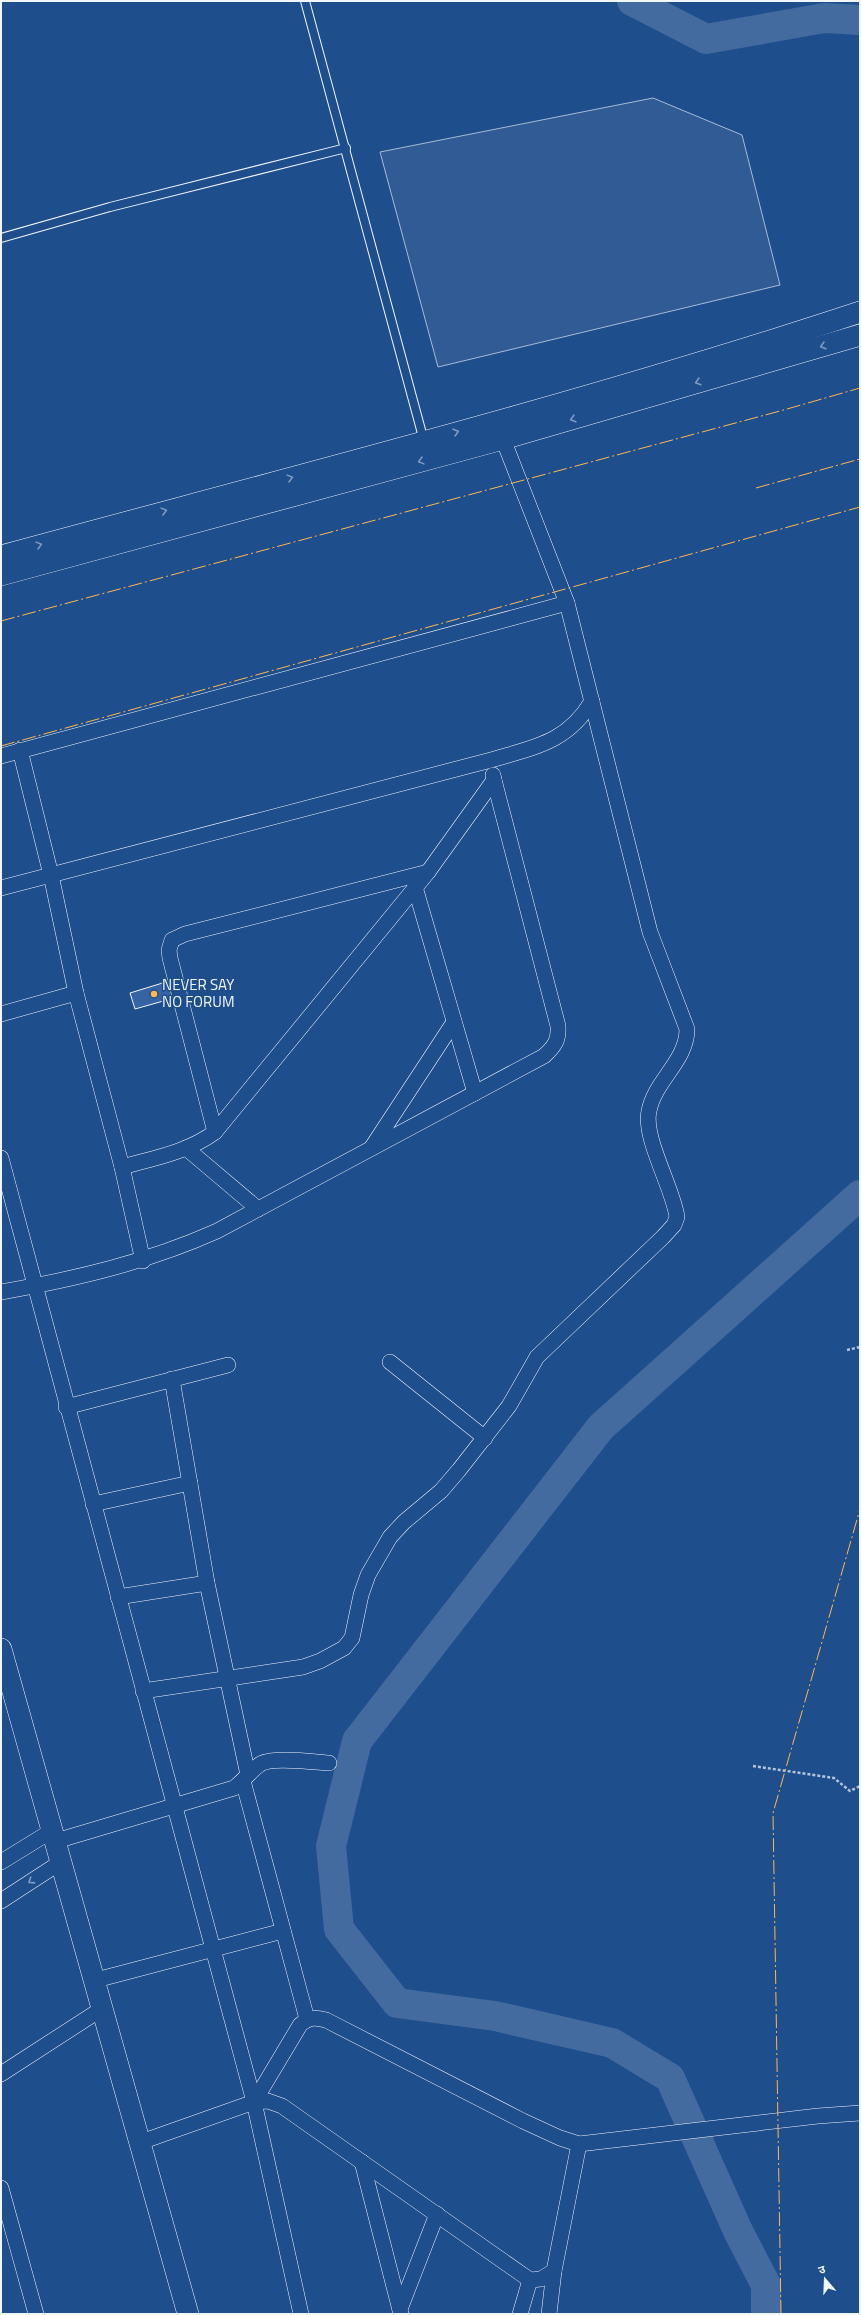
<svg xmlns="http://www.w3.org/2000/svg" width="861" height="2315" viewBox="0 0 861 2315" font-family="'Titillium Web','Noto Sans Devanagari',sans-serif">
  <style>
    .built { fill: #305b95; stroke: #a8bbd7 }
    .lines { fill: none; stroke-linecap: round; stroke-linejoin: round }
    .river { stroke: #446ba0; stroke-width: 30 }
    .building { fill: #3563a3; stroke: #f2f6ff }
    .lane-casing { stroke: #f2f6ff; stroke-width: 10 }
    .street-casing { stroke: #f2f6ff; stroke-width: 16 }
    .secondary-casing { stroke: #f2f6ff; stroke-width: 22 }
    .path { stroke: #b3c4dc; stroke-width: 2.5; stroke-dasharray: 3 2; stroke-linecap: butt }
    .lane { stroke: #1f4e8c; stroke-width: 8 }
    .street { stroke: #1f4e8c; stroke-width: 15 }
    .secondary { stroke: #1f4e8c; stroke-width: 21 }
    .power { stroke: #ffb74d; stroke-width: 1; stroke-dasharray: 14 3 2 3; stroke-linecap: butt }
    .oneway { stroke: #7e9ac0 }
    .poi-dot { fill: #ffb74d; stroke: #1f4e8c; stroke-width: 1.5 }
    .labels { text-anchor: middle; stroke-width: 3; stroke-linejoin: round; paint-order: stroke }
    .poi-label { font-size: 15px; fill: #f2f6ff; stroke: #1f4e8c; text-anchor: start }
  </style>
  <rect width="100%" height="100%" fill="#1f4e8c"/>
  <polygon class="built" points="653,98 742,135 780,285 438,367 380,152"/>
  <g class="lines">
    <g class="river">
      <polyline points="632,1 706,39 824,18 860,20"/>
      <polyline points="766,2314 766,2285 738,2231 670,2078 612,2043 495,2016 397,2003 339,1929 331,1846 357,1741 601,1427 860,1195"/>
    </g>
  </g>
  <polygon class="building" points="169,981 174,998 135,1009 130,993"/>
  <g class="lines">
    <defs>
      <g id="lane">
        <polyline points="305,1 424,441"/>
        <polyline points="1,238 110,207 346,148"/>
      </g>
      <g id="street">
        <polyline points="20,750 51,875 76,993 122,1167 143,1261"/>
        <polyline points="1,756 567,603"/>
        <polyline points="415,887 475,1093"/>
        <path d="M1 888 491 760C534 747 567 743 592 701"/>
        <polyline points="1,1014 76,993"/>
        <polyline points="215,1132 170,958 169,950 172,940 185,934 428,872"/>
        <polyline points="372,1147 454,1022"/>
        <polyline points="186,1148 258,1209"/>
        <polyline points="1,1158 254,2102 301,2314"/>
        <path d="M122 1167C154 1158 188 1152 215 1132L428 872 494 780 493 775"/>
        <path d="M1 1292C75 1279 148 1262 217 1231L544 1056C555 1046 559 1040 558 1026L494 780"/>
        <polyline points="390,1362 485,1438"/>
        <polyline points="172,1379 207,1583 248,1775"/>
        <polyline points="66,1407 228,1365"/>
        <polyline points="93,1504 190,1483"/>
        <polyline points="118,1597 207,1583"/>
        <path d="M143 1691 303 1667 320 1661 344 1648 352 1638 361 1595 368 1575 390 1537 404 1522 441 1491 459 1470 509 1406 537 1357 663 1237 674 1225 677 1217C673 1188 643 1138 649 1111 655 1080 687 1061 687 1029L650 932 567 603 503 439"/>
        <polyline points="243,1781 307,2019"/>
        <path d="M56 1841 234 1788C243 1781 250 1772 259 1765 269 1756 314 1762 329 1763"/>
        <polyline points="1,1862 53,1830"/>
        <polyline points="1,1901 61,1862"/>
        <polyline points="96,1980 283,1931"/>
        <polyline points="1,2074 103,2008"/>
        <path d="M141 2142 254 2102 268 2101 282 2106 530 2280 541 2279 554 2271 579 2144 560 2138 523 2121 326 2020C315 2017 309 2017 300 2025L254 2102"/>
        <polyline points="579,2144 818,2116 860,2113"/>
        <polyline points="362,2162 401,2314"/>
        <polyline points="1,2188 36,2314"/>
        <polyline points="400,2309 437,2214"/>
        <polyline points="520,2314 530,2280"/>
        <polyline points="549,2314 554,2271"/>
      </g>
      <g id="secondary">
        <path d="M1 556C288 478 578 405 860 312"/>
        <polyline points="1,575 503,439 860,335"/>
        <polyline points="1,1649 188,2314"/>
      </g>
    </defs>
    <use href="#lane" class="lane-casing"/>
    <use href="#street" class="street-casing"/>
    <use href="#secondary" class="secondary-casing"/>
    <g class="path">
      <polyline points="847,1350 860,1347"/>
      <polyline points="753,1766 834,1778 850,1791 860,1786"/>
    </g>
    <use href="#lane" class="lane"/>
    <use href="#street" class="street"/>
    <use href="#secondary" class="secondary"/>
    <g class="power">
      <polyline points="756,488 860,459"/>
      <polyline points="1,621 780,411 860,388"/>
      <polyline points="1,746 860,507"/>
      <polyline points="781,2314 773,1813 860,1509"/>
    </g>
  </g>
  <defs><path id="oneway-chevron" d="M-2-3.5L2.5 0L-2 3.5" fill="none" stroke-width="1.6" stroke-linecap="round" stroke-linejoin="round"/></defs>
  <g class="oneway">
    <use href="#oneway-chevron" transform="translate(823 346) rotate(164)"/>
    <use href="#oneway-chevron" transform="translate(698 382) rotate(164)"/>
    <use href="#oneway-chevron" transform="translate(573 419) rotate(164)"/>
    <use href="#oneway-chevron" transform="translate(456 432) rotate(-16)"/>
    <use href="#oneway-chevron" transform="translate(421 461) rotate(165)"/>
    <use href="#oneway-chevron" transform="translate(290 478) rotate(-15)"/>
    <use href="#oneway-chevron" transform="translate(164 511) rotate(-15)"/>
    <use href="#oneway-chevron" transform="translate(39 545) rotate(-15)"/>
    <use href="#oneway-chevron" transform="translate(31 1881) rotate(147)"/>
  </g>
  <circle class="poi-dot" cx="154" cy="994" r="4"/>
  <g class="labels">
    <g class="poi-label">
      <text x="162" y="990">NEVER SAY<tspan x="162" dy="17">NO FORUM</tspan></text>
    </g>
  </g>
  <rect width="861" height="2315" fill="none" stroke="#f2f6ff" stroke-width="4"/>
  <g transform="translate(825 2279) rotate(341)" stroke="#1f4e8c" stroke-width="3" paint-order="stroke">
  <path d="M0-3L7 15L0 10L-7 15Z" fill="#f2f6ff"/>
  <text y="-6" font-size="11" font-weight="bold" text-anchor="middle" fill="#f2f6ff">उ</text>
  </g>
</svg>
